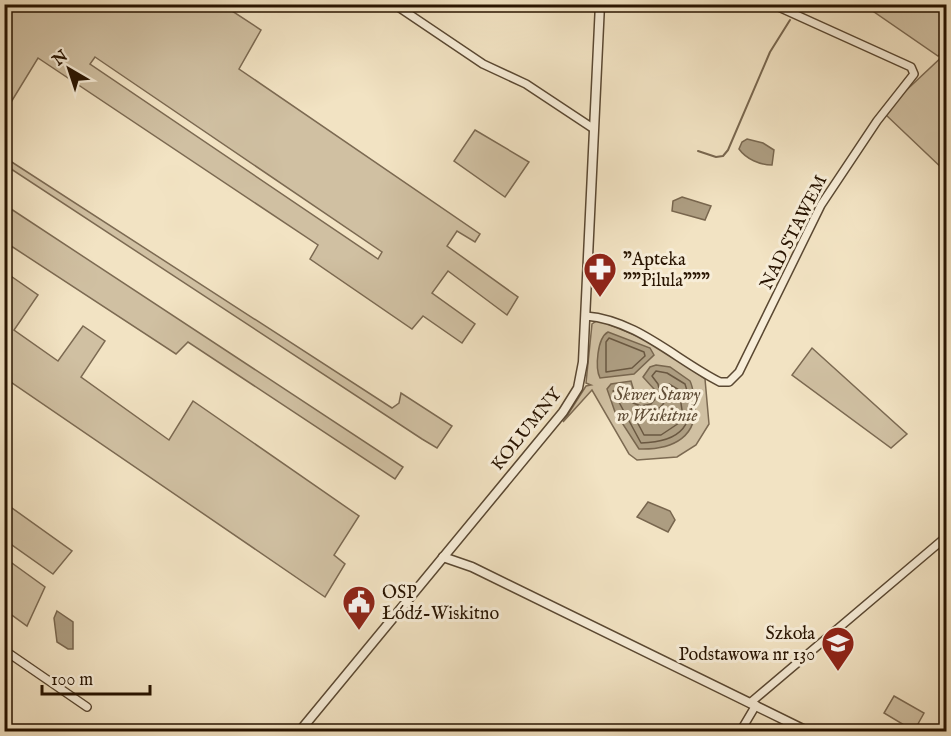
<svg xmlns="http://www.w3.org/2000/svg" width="951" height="736" viewBox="0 0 951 736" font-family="'IM FELL English',serif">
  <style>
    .green { fill: #d0c0a2; stroke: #7c6a52; stroke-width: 1.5; fill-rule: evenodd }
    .water { fill: #ad9d81; stroke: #78664e; stroke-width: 1.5 }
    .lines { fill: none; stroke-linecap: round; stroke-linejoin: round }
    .shore { stroke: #6a5841; stroke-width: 1.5 }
    .stream { stroke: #78664e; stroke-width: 2 }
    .minor-casing { stroke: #5a4832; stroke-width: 10 }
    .tertiary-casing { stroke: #5a4832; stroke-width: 11 }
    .minor { stroke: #f7edd8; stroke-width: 7 }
    .tertiary { stroke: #f7edd8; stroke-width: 8 }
    .labels { text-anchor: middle; stroke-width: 6; stroke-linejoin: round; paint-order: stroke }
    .street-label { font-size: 18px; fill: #281401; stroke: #f7edd8 }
    .poi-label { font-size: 18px; fill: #281401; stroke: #f7edd8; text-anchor: start }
    .park-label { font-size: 18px; font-style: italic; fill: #635039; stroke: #f7edd8 }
  </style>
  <rect width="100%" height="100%" fill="#f2e3c3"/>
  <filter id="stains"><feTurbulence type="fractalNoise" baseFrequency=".00333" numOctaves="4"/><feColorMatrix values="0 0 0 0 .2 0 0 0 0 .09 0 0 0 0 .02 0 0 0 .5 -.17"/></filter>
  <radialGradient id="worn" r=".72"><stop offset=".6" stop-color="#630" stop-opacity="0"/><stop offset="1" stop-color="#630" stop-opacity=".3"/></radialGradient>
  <g class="green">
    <path d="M5 4 223 5 261 30 239 69 480 234 475 242 457 231 447 246 518 297 507 315 448 271 432 293 475 324 462 343 423 316 412 329 310 259 318 245 38 58 5 112ZM95 57 382 252 378 259 90 64Z"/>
    <polygon points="864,5 946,5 946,48 938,56"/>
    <polygon points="946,53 946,172 886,115 898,98"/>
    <polygon points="475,130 529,162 505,197 454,161"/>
    <polygon points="4,157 392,408 399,403 401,393 452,426 437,448 422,439 5,165"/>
    <polygon points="5,205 403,467 395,479 188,342 176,354 5,242"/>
    <polygon points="5,272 38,295 14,330 58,361 83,326 105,341 81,377 169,440 193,401 359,516 334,555 345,564 325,597 5,378"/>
    <polygon points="598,320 652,342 705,379 709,424 696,445 677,457 637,460 629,454 592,390 563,422 586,386 591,385 586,383 592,324"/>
    <polygon points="812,348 907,434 891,448 792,375"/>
    <polygon points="5,503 72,551 53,574 5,540"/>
    <polygon points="5,558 45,587 27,626 5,610"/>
    <polygon points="894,696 924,713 914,731 884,713"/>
  </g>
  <g class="water">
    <path d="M747 139 763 143 774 150 772 165C760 165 746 159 739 149L742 142Z"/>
    <polygon points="682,197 711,206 705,220 672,211 673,201"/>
    <path d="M608 332 650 348 654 355 634 374 600 378C595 368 597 338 608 332Z"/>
    <path d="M656 365 670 367 690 381C693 387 693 392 694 399 700 437 673 450 639 449L615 412 607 389 611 384 631 381 636 398 648 399 654 394V389L643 377 650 367Z"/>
    <polygon points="648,502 670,511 675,520 668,532 637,517"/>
    <polygon points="57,611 73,622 73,649 68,649 57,642 54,618"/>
  </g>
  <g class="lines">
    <g class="shore">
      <polygon points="609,338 644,352 645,356 632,368 606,372 606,342"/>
      <path d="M656 371 667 373 685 384C699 425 680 442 641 443L613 391 625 388 633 403 641 406 651 404 660 393 658 384 652 376Z"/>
      <path d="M669 384 679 390 682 410 679 423 661 435H644L633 414C645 410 661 415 666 398 668 393 667 389 669 384Z"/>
    </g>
    <g class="stream">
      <polyline points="795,11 798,4"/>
      <polyline points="698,151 716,157 723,156 728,150 770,52 790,20"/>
    </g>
    <defs>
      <g id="minor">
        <polyline points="394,4 483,64 526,84 594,129"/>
        <path d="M586 316C637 320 676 360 720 382H729L739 372 821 205 877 121 914 74 911 67 772 4"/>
        <polyline points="4,650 87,707"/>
        <polyline points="750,703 946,537"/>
        <polyline points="740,732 756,705"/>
      </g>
      <g id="tertiary">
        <polyline points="443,557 472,567 809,732"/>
        <polyline points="299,732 563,412 578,388 583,362 600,4"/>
      </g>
    </defs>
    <use href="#minor" class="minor-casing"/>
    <use href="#tertiary" class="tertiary-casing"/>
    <use href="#minor" class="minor"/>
    <use href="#tertiary" class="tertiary"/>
  </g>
  <defs>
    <symbol id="pharmacy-pin" viewBox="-11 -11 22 30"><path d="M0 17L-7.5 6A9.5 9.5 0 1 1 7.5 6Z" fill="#8f2418" stroke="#f7edd8"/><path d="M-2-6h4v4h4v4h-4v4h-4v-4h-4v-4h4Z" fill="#fff"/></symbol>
    <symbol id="civic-pin" viewBox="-11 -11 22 30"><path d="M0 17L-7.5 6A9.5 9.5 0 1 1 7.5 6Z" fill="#8f2418" stroke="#f7edd8"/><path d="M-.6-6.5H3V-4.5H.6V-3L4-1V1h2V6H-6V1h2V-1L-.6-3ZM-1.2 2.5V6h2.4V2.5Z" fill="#fff"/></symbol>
    <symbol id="school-pin" viewBox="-11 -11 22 30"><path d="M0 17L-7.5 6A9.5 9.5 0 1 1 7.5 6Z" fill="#8f2418" stroke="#f7edd8"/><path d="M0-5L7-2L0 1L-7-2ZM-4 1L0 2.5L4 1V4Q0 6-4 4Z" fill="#fff"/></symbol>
  </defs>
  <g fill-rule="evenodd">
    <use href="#pharmacy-pin" x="581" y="250" width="38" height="52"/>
    <use href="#civic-pin" x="340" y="583" width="38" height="52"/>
    <use href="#school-pin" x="819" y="624" width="38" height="52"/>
  </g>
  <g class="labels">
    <g class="street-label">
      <text transform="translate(793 232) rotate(-63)" y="6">NAD STAWEM</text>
      <text transform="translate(526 429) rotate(-51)" y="6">KOLUMNY</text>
    </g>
    <g class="poi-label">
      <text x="623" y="265">"Apteka<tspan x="623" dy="21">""Pilula"""</tspan></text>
      <text x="382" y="598">OSP<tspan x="382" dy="21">Łódź-Wiskitno</tspan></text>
      <text x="815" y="639" text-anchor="end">Szkoła<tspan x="815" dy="21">Podstawowa nr 130</tspan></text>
    </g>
    <g class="park-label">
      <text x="657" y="400">Skwer Stawy<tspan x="657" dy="21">w Wiskitnie</tspan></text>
    </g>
  </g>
  <rect width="951" height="736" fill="none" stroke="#f2e3c3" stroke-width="24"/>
  <rect x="6" y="6" width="939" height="724" fill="none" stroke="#281401" stroke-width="3"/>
  <rect x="12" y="12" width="927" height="712" fill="none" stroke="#281401" stroke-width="1.5"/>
  <g transform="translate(69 69) rotate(321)" stroke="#f7edd8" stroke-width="4.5" paint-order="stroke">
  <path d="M0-4.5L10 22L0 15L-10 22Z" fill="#281401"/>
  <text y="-9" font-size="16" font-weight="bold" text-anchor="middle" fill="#281401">N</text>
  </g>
  <path d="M42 685v9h108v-9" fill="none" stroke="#281401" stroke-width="3"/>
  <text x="51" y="685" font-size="18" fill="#281401" stroke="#f7edd8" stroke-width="4.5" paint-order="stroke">100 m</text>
  <rect width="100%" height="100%" filter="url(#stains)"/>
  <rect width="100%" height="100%" fill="url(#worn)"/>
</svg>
